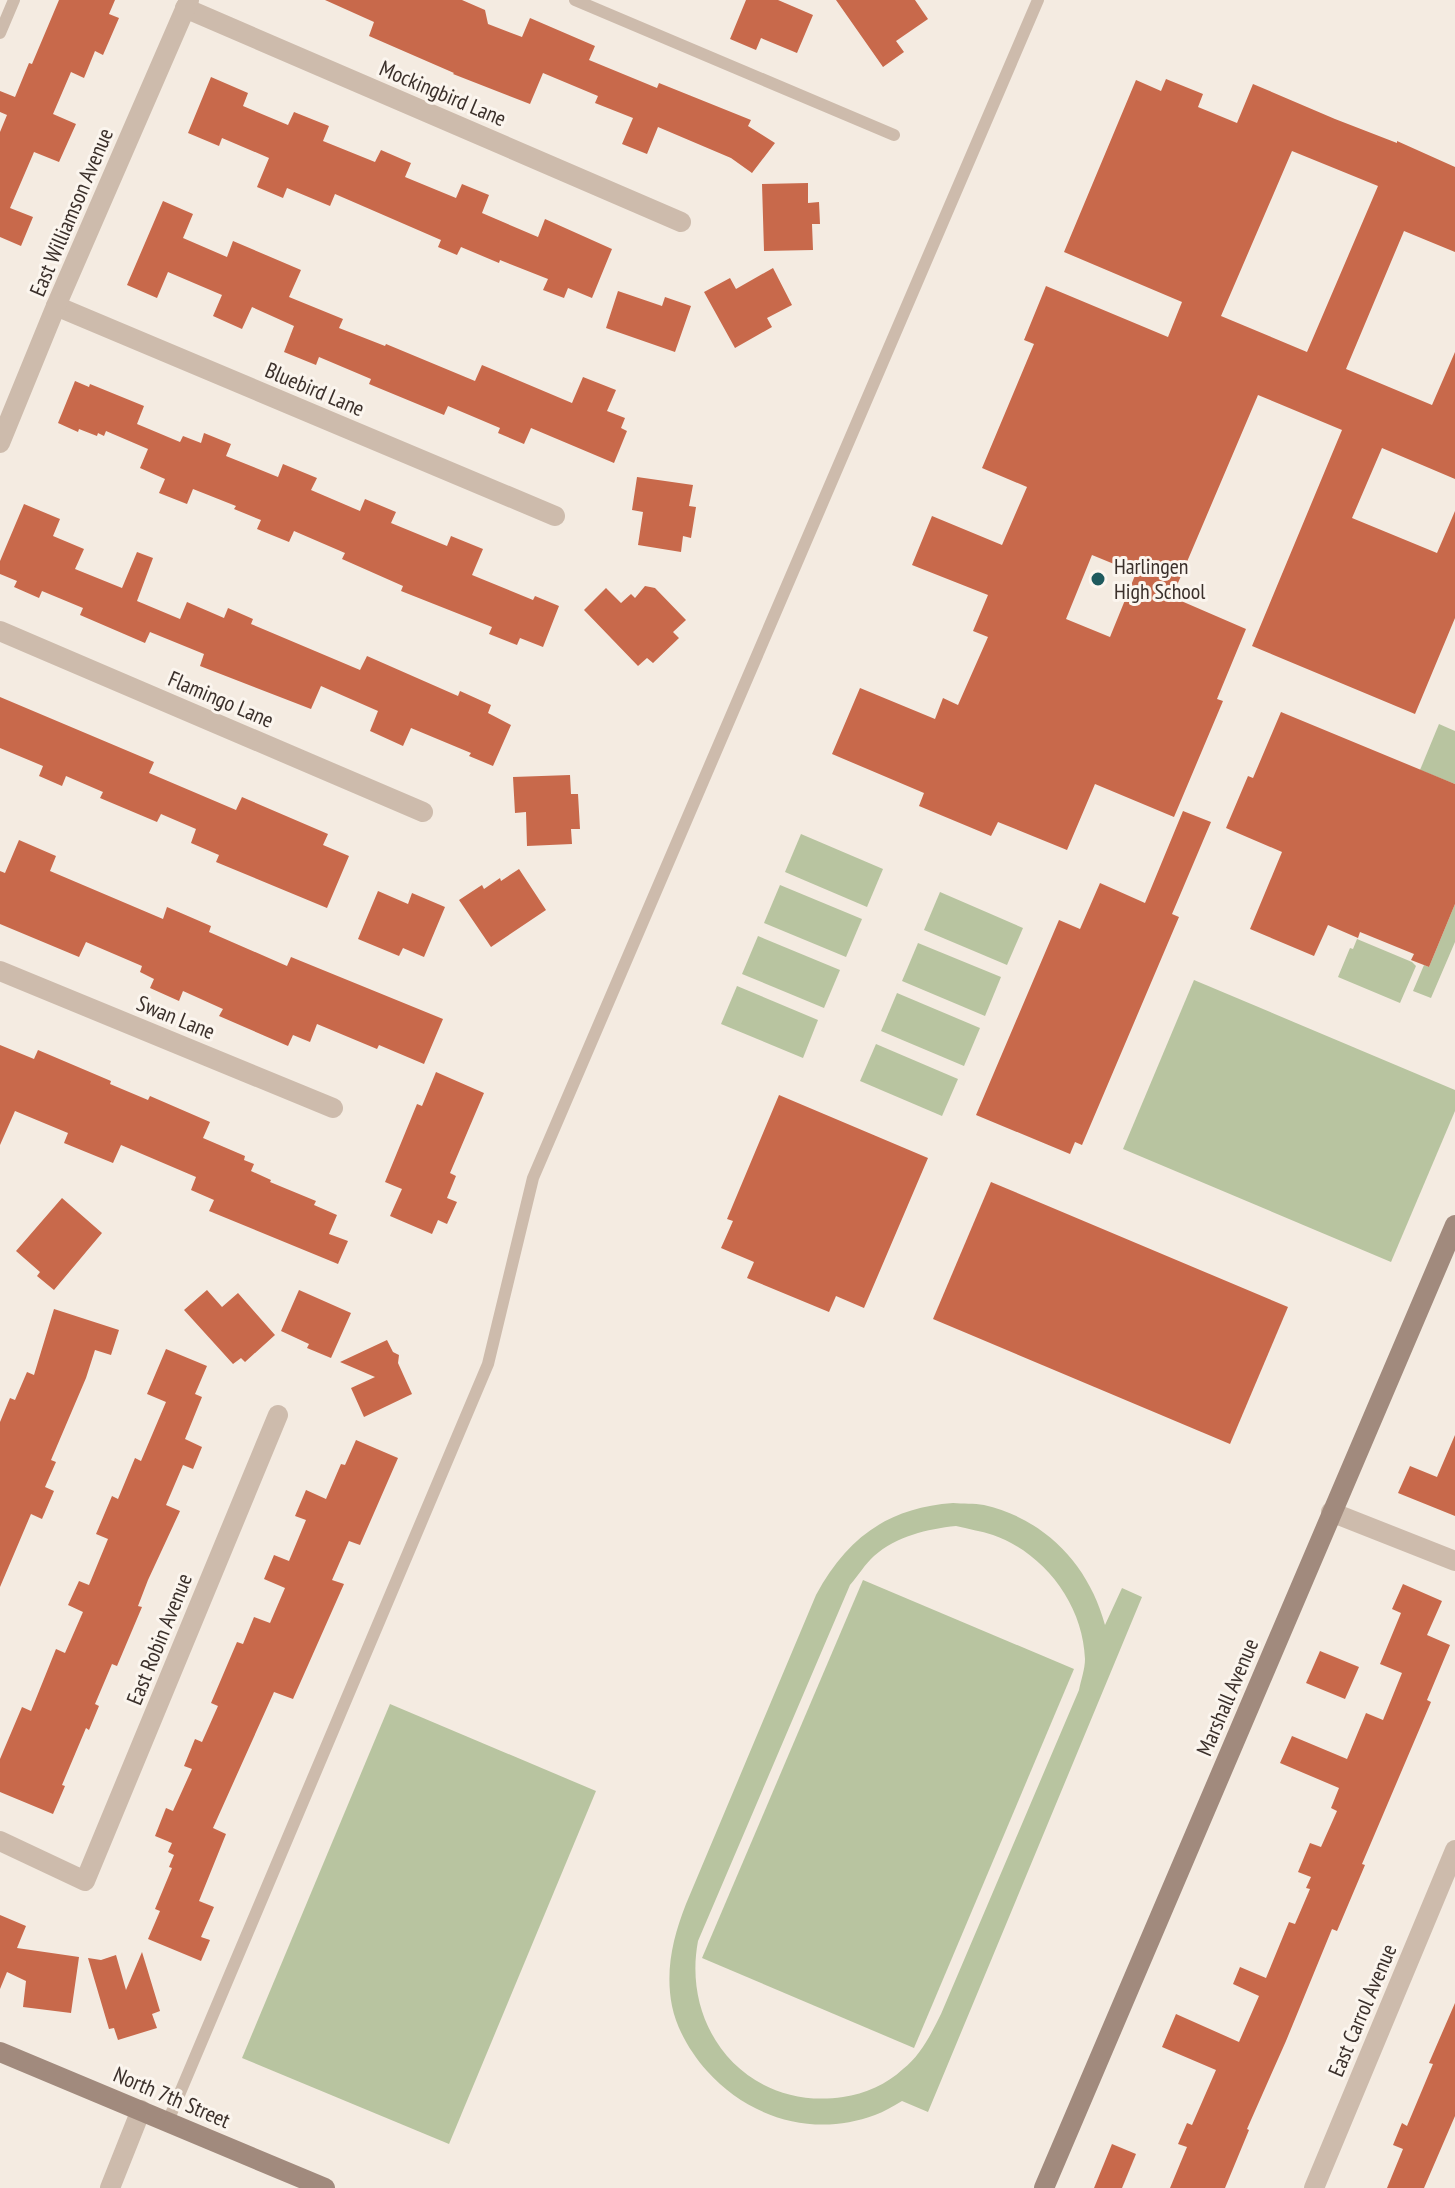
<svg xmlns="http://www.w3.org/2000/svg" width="1455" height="2188" viewBox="0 0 1455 2188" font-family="'PT Sans Narrow',sans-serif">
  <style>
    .green { fill: #b8c4a0; fill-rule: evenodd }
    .building { fill: #c8694b; fill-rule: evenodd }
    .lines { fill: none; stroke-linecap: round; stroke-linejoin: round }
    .lane { stroke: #cdbbac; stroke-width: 12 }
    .street { stroke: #cdbbac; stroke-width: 20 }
    .secondary { stroke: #a18a7d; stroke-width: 20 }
    .poi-dot { fill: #1f5a5e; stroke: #fbf5ee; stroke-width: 3 }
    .labels { text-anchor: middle; stroke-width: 6; stroke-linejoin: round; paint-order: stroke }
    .street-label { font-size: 22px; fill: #3b302b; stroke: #fbf5ee }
    .poi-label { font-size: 22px; fill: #3b302b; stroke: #fbf5ee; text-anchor: start }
  </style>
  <rect width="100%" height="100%" fill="#f4ebe1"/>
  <g class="green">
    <polygon points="1439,724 1455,731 1455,784 1420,770"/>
    <polygon points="801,834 883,869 867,907 785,872"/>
    <polygon points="780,885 862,919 846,957 764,923"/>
    <polygon points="940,892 1023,928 1007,965 924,930"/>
    <polygon points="1455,904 1455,942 1431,998 1413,991 1424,965 1429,967"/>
    <polygon points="758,936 840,970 824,1008 742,974"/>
    <polygon points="1357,939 1412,962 1416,966 1400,1003 1338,977 1350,948 1353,949"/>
    <polygon points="918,943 1001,977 985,1016 902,981"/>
    <polygon points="1194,980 1455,1090 1455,1111 1391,1262 1123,1149"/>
    <polygon points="737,986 818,1020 803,1058 721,1024"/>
    <polygon points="897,993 980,1028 964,1066 881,1031"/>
    <polygon points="876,1044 958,1079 942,1116 860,1081"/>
    <path d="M953 1503C963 1504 974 1503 984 1505 1045 1519 1089 1565 1105 1625L1122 1588 1142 1597 928 2112 902 2101C893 2106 884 2112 875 2115 814 2138 749 2118 707 2071 691 2053 677 2030 672 2006 665 1970 673 1937 686 1904L816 1595C847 1538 887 1508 953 1503ZM956 1526C968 1529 981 1531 993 1535 1044 1553 1083 1604 1085 1659 1085 1669 1081 1680 1079 1690L941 2014C931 2034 921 2055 903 2069 887 2084 865 2094 843 2097 749 2111 681 2031 698 1941L850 1585C858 1576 865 1564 874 1556 897 1536 927 1529 956 1526Z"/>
    <polygon points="863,1580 1074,1669 914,2048 702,1958"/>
    <polygon points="390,1704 596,1791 449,2144 242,2058"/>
  </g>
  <g class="building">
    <polygon points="59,0 115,0 109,14 119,18 103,55 95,51 84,78 71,72 53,114 76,124 59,162 34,152 10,208 33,217 21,246 0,237 0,132 7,115 0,112 0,91 15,97 29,63 32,64"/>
    <polygon points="325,0 462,0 485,10 488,24 522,37 530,18 595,46 589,60 657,88 659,83 751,120 748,126 775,143 752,173 731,158 658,127 647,154 622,144 633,118 595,103 598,96 543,73 530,104 453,74 454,73 369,36 374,22"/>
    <polygon points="746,0 778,0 813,15 797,53 761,38 756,50 730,39"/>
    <polygon points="836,0 915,0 928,19 896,41 904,52 883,67"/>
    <polygon points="211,77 248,93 243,106 288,125 294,112 329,126 323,141 375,162 381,150 411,163 405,177 456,198 462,184 489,195 482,213 538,237 545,219 612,249 592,298 568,288 564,298 543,290 548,279 500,260 499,263 461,247 457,255 438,247 441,240 335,194 330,206 287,188 283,198 257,187 269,158 222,138 219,146 188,133"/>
    <path d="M1166 79 1203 94 1198 107 1237 123 1253 84 1335 119 1397 143V141L1455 167V252L1404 231 1346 369 1432 405 1455 352V479L1382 448 1352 518 1437 553 1455 511V618L1415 714 1252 646 1342 430 1258 395 1172 597 1246 629 1217 699 1223 701 1174 817 1095 784 1067 850 998 822 991 836 919 806 924 793 832 754 860 688 935 719 943 698 958 705 988 637 973 631 988 595 912 565 932 516 1002 545 1027 487 982 468 1034 344 1024 340 1046 286 1168 337 1182 302 1064 252 1136 80 1161 91ZM1292 151 1378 186 1307 352 1221 316ZM1092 555 1136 573 1110 637 1066 619Z"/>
    <polygon points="808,183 808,203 819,202 820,224 812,224 813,250 764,251 762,184"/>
    <polygon points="163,201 193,214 183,238 227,257 233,241 301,270 289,297 343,319 339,328 385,346 386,344 475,381 482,365 572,403 583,377 616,390 607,411 625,418 621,428 627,431 614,463 531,428 524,444 498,433 500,428 448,406 444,415 369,384 371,379 319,357 316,365 284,352 294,326 252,307 242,329 213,316 222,295 168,272 157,298 127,285"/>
    <polygon points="773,268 792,305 767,318 772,327 735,348 704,292 730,278 736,289"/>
    <polygon points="618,291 662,306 665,297 691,306 675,352 606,328"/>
    <polygon points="75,381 89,387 90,384 144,406 137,424 180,442 183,436 201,443 204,433 231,444 226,456 278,477 283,464 317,478 311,490 360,511 365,499 396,512 391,523 447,546 451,536 483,549 472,575 533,600 535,596 559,606 543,647 520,638 517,645 489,634 492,627 401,591 403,586 342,559 345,553 294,531 289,542 257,529 261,520 234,509 236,506 193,489 187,504 159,493 165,479 140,468 148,449 106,431 104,436 98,433 97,436 79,429 78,432 58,423"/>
    <polygon points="637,477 693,485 689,506 696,507 691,538 683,536 681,552 638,545 643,512 632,510"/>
    <polygon points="24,504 60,519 53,536 84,549 75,569 122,588 137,552 153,558 137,601 180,619 187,602 224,618 228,608 253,619 251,624 360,670 367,656 458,696 460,691 491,705 488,713 511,725 493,766 469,756 471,753 411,728 403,746 370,731 378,711 321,686 311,709 200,666 204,654 150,632 145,643 80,615 83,608 42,591 39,598 14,587 17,581 0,574 0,561"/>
    <polygon points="645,586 655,588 686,620 673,632 679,638 653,663 647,658 638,666 584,610 606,588 621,603 631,594 635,598"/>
    <polygon points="0,697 154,762 149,773 236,810 242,797 328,834 323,845 349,856 327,908 216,862 219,855 191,843 196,829 161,814 157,822 100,798 103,792 66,776 62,786 39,776 43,766 0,748"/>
    <polygon points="1281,712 1455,784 1455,904 1429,967 1411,960 1414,954 1360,932 1358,938 1328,925 1314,956 1250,929 1282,852 1226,828 1248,776 1253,778"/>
    <polygon points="570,775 571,794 578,794 580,829 571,829 572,844 527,846 526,812 515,813 513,777"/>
    <polygon points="1183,811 1211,822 1172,914 1179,917 1082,1145 1075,1142 1070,1154 976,1115 1059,920 1080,929 1100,883 1145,903"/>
    <polygon points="19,840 56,856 50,871 163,919 167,907 211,926 209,932 287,966 291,957 443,1019 424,1064 379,1045 377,1049 317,1024 310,1042 293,1035 288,1046 219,1016 223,1009 183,991 179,1001 150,988 154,979 140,972 142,966 86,942 79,957 0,924 0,871 5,873"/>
    <polygon points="519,869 546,910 491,947 459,900 482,885 484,889 500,878 501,881"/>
    <polygon points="378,891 408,904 412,893 445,907 424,957 403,948 399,956 358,939"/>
    <polygon points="0,1045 34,1059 38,1050 111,1081 110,1084 148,1100 150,1096 210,1122 203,1138 245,1156 244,1160 254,1164 251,1171 271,1180 270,1182 316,1201 314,1205 337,1215 329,1234 348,1241 338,1264 209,1211 214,1200 191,1190 196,1177 121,1145 113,1163 64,1143 68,1133 15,1111 0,1145"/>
    <polygon points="436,1072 484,1093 450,1173 456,1176 447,1198 457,1202 447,1224 438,1220 432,1234 390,1216 402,1189 385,1182 417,1104 422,1106"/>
    <polygon points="779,1095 928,1158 864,1308 836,1296 829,1312 747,1278 754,1262 721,1248 733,1221 727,1219"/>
    <polygon points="991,1182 1288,1307 1230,1444 933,1319"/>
    <polygon points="62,1198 102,1233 54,1290 37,1276 40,1272 16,1251"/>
    <polygon points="207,1290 222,1307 238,1293 275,1335 245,1362 241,1358 233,1364 184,1310"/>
    <polygon points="299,1290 351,1313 331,1358 307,1348 309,1344 281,1331"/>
    <polygon points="54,1309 119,1330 111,1355 95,1350 86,1378 51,1460 56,1462 45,1487 54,1491 42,1519 31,1514 0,1587 0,1422 10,1398 15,1400 27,1372 34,1375"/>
    <polygon points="387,1340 393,1352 399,1355 398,1363 412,1394 364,1417 351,1388 375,1377 340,1362"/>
    <polygon points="166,1349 207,1366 195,1394 202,1397 185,1439 202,1447 193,1469 183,1465 166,1505 180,1511 148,1580 138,1606 142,1607 117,1666 112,1664 95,1704 99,1706 89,1730 86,1728 62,1785 65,1786 53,1814 0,1792 0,1759 22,1707 31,1711 56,1649 65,1653 83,1612 68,1605 79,1581 89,1585 108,1539 96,1534 112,1496 118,1499 135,1458 141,1461 166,1402 147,1394"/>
    <polygon points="1455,1435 1455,1516 1398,1493 1410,1466 1437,1477"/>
    <polygon points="356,1440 398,1458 360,1545 349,1541 332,1580 344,1584 293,1699 274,1692 213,1828 226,1834 199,1901 214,1907 201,1937 210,1940 201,1961 148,1939 160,1911 155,1909 172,1868 169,1867 174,1855 168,1852 172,1843 155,1836 166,1808 173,1811 192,1769 184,1766 195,1739 202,1742 218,1706 211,1703 237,1642 243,1644 254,1617 270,1623 285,1588 264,1579 274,1555 289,1561 306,1520 295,1516 306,1490 326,1499 341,1464 345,1465"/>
    <polygon points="1403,1584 1442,1601 1427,1635 1450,1645 1427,1700 1431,1702 1362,1864 1365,1865 1337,1931 1332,1929 1286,2041 1247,2129 1249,2130 1225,2188 1170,2188 1187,2147 1178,2144 1187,2123 1192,2125 1216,2070 1162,2047 1176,2014 1239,2042 1259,1996 1233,1984 1240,1967 1266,1978 1289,1922 1295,1924 1310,1889 1306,1888 1311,1877 1298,1872 1310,1843 1321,1847 1337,1811 1331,1808 1339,1788 1280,1763 1292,1736 1347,1759 1366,1713 1383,1720 1402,1673 1380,1664 1401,1613 1392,1609"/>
    <polygon points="1320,1651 1359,1667 1345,1699 1306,1683"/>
    <polygon points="0,1915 26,1926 17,1948 79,1957 71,2013 23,2007 26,1981 7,1972 0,1989"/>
    <polygon points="142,1952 160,2011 152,2014 157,2028 118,2040 114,2028 109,2029 88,1958 101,1960 116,1955 126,1990"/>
    <polygon points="1455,2003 1455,2116 1424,2188 1387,2188 1403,2149 1393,2145 1402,2123 1407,2126 1433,2064 1429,2063"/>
    <polygon points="1112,2144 1136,2154 1122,2188 1094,2188"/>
  </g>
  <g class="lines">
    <g class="lane">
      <polyline points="575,0 894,135"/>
      <polyline points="0,33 14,0"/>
      <polyline points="168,2121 488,1364 533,1178 1038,0"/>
    </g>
    <g class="street">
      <polyline points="185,8 681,222"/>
      <polyline points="56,306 555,516"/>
      <polyline points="0,443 56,306 189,0"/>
      <polyline points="0,631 423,812"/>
      <polyline points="0,971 333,1108"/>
      <polyline points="1331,1512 1455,1561"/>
      <polyline points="0,1841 85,1881 278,1415"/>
      <polyline points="110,2188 141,2110"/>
      <polyline points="1314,2188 1455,1850"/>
    </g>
    <g class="secondary">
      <polyline points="0,2052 325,2188"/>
      <polyline points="1044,2188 1455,1225"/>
    </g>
  </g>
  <circle class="poi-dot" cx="1098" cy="579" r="8"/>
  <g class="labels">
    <g class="street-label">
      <text transform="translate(443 93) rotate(23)" y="8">Mockingbird Lane</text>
      <text transform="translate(71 212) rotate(-67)" y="8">East Williamson Avenue</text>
      <text transform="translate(315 389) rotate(23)" y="8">Bluebird Lane</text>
      <text transform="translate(221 699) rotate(23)" y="8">Flamingo Lane</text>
      <text transform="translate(176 1017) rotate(22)" y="8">Swan Lane</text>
      <text transform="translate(159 1639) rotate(-68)" y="8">East Robin Avenue</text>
      <text transform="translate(1227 1697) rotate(-67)" y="8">Marshall Avenue</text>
      <text transform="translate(1362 2010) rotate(-67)" y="8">East Carrol Avenue</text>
      <text transform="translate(172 2097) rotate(23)" y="8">North 7th Street</text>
    </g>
    <g class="poi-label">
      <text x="1114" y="574">Harlingen<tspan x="1114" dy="25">High School</tspan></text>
    </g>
  </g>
</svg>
